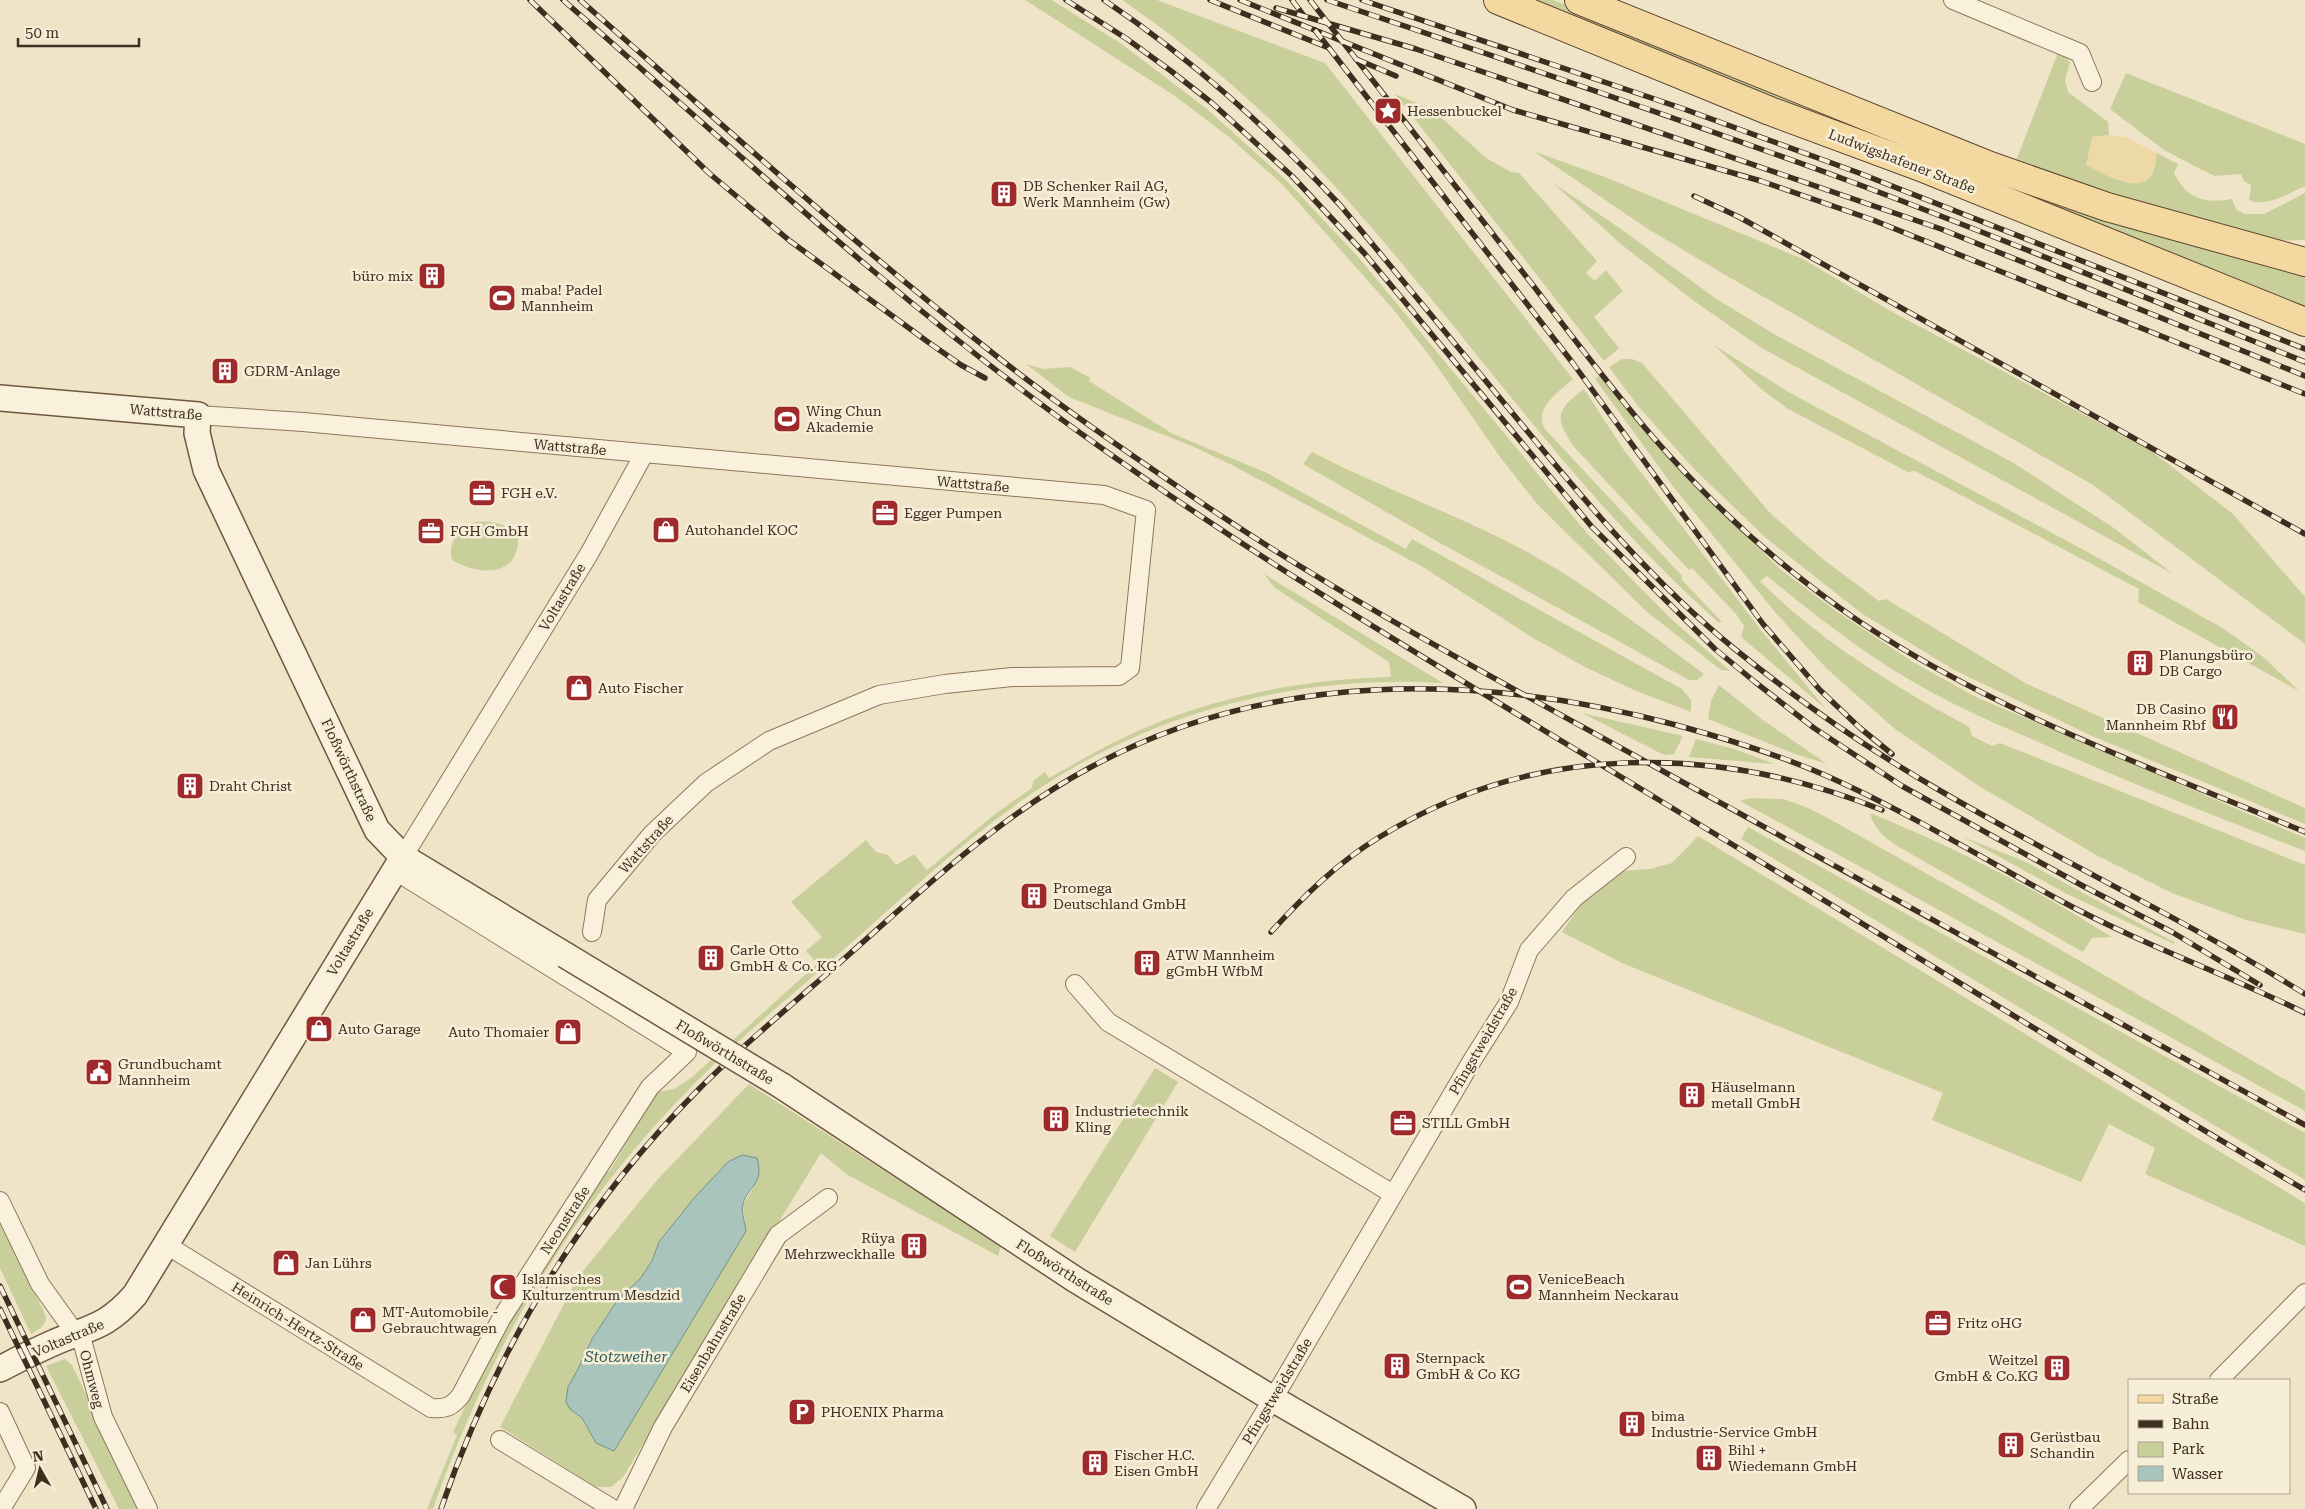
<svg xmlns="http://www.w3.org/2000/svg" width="2305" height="1509" viewBox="0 0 2305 1509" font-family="'Roboto Serif',serif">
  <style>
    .green { fill: #c9cf9b; fill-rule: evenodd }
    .sand { fill: #ecd9a5 }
    .water { fill: #a9c4bc; stroke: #6f938a }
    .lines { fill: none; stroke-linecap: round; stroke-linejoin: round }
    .street-casing { stroke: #8d765c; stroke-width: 20 }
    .secondary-casing { stroke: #6f573f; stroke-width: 28 }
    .primary-casing { stroke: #5b4430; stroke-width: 30 }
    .street { stroke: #faf1dc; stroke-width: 18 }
    .secondary { stroke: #faf1dc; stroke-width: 25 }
    .primary { stroke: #f3d9a0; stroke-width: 28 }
    .rail-casing { stroke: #3d2e20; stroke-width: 5.5 }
    .rail { stroke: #f7eed8; stroke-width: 4; stroke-dasharray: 11; stroke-linecap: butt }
    .secondary-bridge-casing { stroke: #6f573f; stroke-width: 28; stroke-linecap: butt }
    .secondary-bridge { stroke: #faf1dc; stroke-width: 25 }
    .labels { text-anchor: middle; stroke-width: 5; stroke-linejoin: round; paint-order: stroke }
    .poi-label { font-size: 14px; fill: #3d2e20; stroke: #f7eed8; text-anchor: start }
    .street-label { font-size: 14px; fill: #3d2e20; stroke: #f7eed8 }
    .water-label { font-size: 15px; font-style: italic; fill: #2f5d5a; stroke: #f7eed8 }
  </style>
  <rect width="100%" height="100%" fill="#f0e4c8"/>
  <g class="green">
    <polygon points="1025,0 1052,0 1123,45 1207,109 1287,181 1359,258 1586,532 1667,615 1730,671 1721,670 1646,611 1537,504 1500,457 1432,359 1393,309 1282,184 1229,137 1175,96"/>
    <path d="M1122 0H1157L1325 63 1573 379C1559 392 1533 408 1545 429L1683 577 1681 579 1722 622H1718C1557 479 1443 294 1292 141 1240 89 1182 41 1122 0Z"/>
    <polygon points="1522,0 1553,0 1967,167 2305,272 2305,312"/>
    <path d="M2059 50 2070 62 2065 81 2068 92 2108 122 2109 135 2092 137 2151 174 2157 153 2178 164 2174 173C2187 199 2205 204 2232 199L2236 209 2244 214H2264L2305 193V240L2270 241 2014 166Z"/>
    <path d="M2126 73 2305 144V186C2290 193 2265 208 2249 200L2251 185 2244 181 2241 174 2215 176 2202 170 2164 150 2110 109Z"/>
    <polygon points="1395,94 1433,110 1486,158 1511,172 1519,173 1597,261 1586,273 1595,281 1606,270 1623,291 1594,317 1619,348 1604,361"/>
    <polygon points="1533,151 1605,177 1803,259 1889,310 2150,450 2233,514 2305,597 2305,644 2093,485 1727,276 1648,229"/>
    <polygon points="1553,183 1621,229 1715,298 1774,334 2012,462 2114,528 2173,574 1760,347 1694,301 1622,245"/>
    <polygon points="1714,345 1790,393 2084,550 2224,629 2262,656 2299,691 2138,602 2139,589 1915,471 1908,472 1788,409 1761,389"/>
    <polygon points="1622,359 1632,359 1642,363 1771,514 1824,560 1879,601 1886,599 2027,684 2305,808 2305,824 2092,736 1956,671 1861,613 1766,538 1694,469 1638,406 1609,367"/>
    <polygon points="1026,364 1043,369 1070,367 1091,378 1089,381 1173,434 1267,473 1406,549 1412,539 1682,689 1691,700 1691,712 1634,690 1587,668 1533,638 1423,567 1230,464 1194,447 1069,397"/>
    <path d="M1600 375 1677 467 1780 569 1836 611 1913 662 1976 697 2305 838V851C2215 816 2124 781 2036 741 2001 726 1966 711 1933 693 1873 661 1819 619 1767 576L1760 581C1821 642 1894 686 1969 727L1972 736 1992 746 2000 743 2305 865V934L2246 920 2174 894 2098 856 1979 786 1895 729 1827 669 1775 612 1672 485 1595 379Z"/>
    <path d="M1584 389 1624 450 1760 629 1826 709 1741 637 1744 626 1736 614 1692 568 1689 570 1575 448C1554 418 1555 411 1584 389Z"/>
    <path d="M1312 452C1391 493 1478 521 1555 568 1607 600 1655 638 1704 674L1697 680H1689L1440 543 1303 464Z"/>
    <path d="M475 522C491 520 504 523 518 534 521 577 481 577 452 560 447 544 459 526 475 522Z"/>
    <path d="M1264 574 1443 683C1303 674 1159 710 1040 788 969 835 906 895 842 951 791 996 739 1038 692 1086 572 1208 489 1348 433 1509H427L457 1435 453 1432 490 1355 598 1173 609 1172 657 1092 674 1089 691 1078 816 965V962L806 951 822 937 791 902 866 840 876 852 888 855 896 865 914 854 927 870 999 811 1032 788 1033 781 1045 772 1049 778C1075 763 1102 748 1129 735 1210 697 1302 679 1391 677L1389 662 1275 588Z"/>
    <polygon points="1719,685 1763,720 1827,764 1795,754 1708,719 1711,701"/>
    <polygon points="1582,713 1683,736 1674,754 1664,755"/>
    <polygon points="1696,739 1734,749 1775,764 1689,757"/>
    <polygon points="1750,798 1783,799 1806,807 1824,816 1997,913 2305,1091 2305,1111 1740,801"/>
    <path d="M1870 813C1954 847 2036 889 2112 937L2092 938 2083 952 1904 850C1888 840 1875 832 1870 813Z"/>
    <polygon points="1748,827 2305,1133 2305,1180 1741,839"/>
    <polygon points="1698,836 2305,1203 2305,1246 2145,1174 2155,1148 2109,1124 2081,1182 1932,1120 1943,1093 1622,963 1562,932 1581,904 1622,871 1650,869 1672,863"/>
    <polygon points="1963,837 2026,862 2174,942 2174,944 2067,894"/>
    <polygon points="1155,1068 1178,1082 1075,1252 1050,1236"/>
    <path d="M749 1084 1001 1246 998 1256 846 1174 821 1153 623 1477 611 1487H596L500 1427 578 1277 658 1179ZM728 1162 754 1186 743 1205 746 1232 587 1429 568 1387 619 1298 640 1279 652 1261 659 1242 694 1198Z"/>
    <path d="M0 1222 46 1316C46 1326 40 1329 31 1334L0 1268Z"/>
    <polygon points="65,1359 72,1365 141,1509 119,1509 46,1366"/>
  </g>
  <path class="sand" d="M2109 135 2125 137 2157 153C2156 159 2156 168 2153 173 2142 197 2101 173 2086 165L2092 137Z"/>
  <path class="water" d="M742 1155 757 1158C765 1185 748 1185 743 1204 741 1211 745 1224 746 1231L614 1451 596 1443 582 1418 570 1409 566 1402 568 1387 578 1369 592 1339 619 1298 640 1279 652 1261 659 1242 694 1198 728 1162Z"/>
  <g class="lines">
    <defs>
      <g id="street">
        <polyline points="1953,0 2080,53 2092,82"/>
        <polyline points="198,415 303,422 1104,495 1146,510 1130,668 1119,676 1012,677 945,684 879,695 769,741 706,783 652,834 597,900 592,932"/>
        <polyline points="403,857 589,554 644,454"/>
        <polyline points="1075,984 1108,1022 1393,1194"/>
        <polyline points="0,1201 40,1284 83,1344 103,1417 148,1509"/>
        <path d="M165 1244 431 1408C446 1409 452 1407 461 1395L501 1319 650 1087 687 1052 394 870"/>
        <polyline points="2219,1380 2305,1293"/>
        <polyline points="0,1412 26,1468 1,1509"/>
        <polyline points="500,1440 613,1509"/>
        <polyline points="623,1509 663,1427 778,1235 828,1198"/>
        <polyline points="1206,1509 1283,1382 1473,1059 1509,1002 1529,950 1574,898 1626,857"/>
        <polyline points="2079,1509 2129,1460"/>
      </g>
      <g id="secondary">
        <polyline points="0,398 198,415 197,433 206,470 377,830 403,857 565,955"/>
        <polyline points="782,1086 1076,1280 1273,1399 1463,1509"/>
        <path d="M0 1369C17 1360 35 1351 53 1343 90 1327 106 1328 135 1295L403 857"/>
      </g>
      <g id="primary">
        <polyline points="1498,0 1770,111 1926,169 2305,322"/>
        <polyline points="1579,0 1990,166 2107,207 2305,262"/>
      </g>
    </defs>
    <use href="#street" class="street-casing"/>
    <use href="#secondary" class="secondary-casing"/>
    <use href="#primary" class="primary-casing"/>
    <use href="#street" class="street"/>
    <use href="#secondary" class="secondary"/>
    <use href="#primary" class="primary"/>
    <defs>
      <g id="rail">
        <polyline points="530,0 710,174 790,241 928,342 961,365 985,378"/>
        <path d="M563 0C736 151 905 309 1093 442 1275 572 1469 684 1659 800 1874 930 2088 1063 2305 1190"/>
        <path d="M580 0C718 121 854 244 999 358 1061 407 1127 452 1193 497 1341 598 1502 682 1659 769 1875 887 2090 1006 2305 1125"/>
        <polyline points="1066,0 1127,39 1171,71 1212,103 1292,176 1365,254 1592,527 1715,649 1755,682 1814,728 1902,786 2083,886 2172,932 2260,985"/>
        <path d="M1104 0C1193 60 1267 127 1340 205 1398 275 1456 345 1514 415 1582 498 1652 582 1736 650 1800 702 1868 749 1939 790 2060 861 2186 920 2305 994"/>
        <polyline points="1210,0 1329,48"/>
        <polyline points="1240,0 1513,110 1761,181 1873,220 2305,394"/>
        <polyline points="1292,0 1304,16"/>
        <path d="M1310 0C1384 95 1458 190 1532 284 1571 335 1610 387 1652 436 1712 505 1783 570 1860 622 1997 713 2154 769 2305 832"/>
        <path d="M1327 0C1503 59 1678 118 1852 182 2004 239 2154 301 2305 362"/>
        <polyline points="1362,0 1684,109 1859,173 2305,349"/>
        <polyline points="1276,8 1416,49 1941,229 2305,376"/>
        <polyline points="1315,30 1572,362 1763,624 1820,690 1860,728 1892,754"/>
        <polyline points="1356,59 1396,76"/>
        <polyline points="1694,196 1739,217 2305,534"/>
        <path d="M1271 932C1303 897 1337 863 1378 838 1532 742 1716 743 1882 810"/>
        <polyline points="0,1286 107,1509"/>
        <polyline points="0,1309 96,1509"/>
        <path d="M441 1509C496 1349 579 1210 699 1089 742 1046 790 1006 836 966 917 895 996 818 1091 767 1272 669 1482 673 1676 725 1731 740 1787 757 1840 782 1916 817 1989 862 2063 902 2141 944 2226 974 2305 1013"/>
      </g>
    </defs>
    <use href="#rail" class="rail-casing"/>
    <use href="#rail" class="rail"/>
    <defs>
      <polyline id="secondary-bridge" points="565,955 782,1086"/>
    </defs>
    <use href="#secondary-bridge" class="secondary-bridge-casing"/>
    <use href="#secondary-bridge" class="secondary-bridge"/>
  </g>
  <defs>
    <symbol id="sight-square" viewBox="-11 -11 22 22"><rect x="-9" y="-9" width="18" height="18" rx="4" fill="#9e2a2b" stroke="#f7eed8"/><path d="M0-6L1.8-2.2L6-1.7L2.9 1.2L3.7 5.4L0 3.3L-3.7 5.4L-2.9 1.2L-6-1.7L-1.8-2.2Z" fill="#fff"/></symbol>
    <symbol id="building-square" viewBox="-11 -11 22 22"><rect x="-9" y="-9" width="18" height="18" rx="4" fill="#9e2a2b" stroke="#f7eed8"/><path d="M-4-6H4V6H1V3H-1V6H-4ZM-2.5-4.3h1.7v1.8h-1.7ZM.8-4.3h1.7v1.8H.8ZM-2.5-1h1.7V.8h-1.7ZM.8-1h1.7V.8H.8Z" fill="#fff"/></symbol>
    <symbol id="stadium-square" viewBox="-11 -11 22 22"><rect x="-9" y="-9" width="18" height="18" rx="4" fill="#9e2a2b" stroke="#f7eed8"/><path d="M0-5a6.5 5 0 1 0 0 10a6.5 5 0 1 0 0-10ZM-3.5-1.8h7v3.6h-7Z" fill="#fff"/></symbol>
    <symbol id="office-square" viewBox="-11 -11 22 22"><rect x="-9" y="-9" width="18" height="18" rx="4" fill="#9e2a2b" stroke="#f7eed8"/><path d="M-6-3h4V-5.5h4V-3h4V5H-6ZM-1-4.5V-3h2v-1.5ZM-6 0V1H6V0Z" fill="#fff"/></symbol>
    <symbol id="shop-square" viewBox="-11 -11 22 22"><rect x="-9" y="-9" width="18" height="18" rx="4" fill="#9e2a2b" stroke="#f7eed8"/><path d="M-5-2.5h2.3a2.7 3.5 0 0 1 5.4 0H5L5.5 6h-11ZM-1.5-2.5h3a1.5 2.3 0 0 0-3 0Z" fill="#fff"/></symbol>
    <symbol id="restaurant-square" viewBox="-11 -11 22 22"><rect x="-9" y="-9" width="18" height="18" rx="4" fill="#9e2a2b" stroke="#f7eed8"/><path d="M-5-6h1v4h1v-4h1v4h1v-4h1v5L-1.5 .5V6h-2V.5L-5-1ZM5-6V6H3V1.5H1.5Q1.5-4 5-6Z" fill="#fff"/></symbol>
    <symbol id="civic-square" viewBox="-11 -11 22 22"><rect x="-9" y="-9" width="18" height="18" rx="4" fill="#9e2a2b" stroke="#f7eed8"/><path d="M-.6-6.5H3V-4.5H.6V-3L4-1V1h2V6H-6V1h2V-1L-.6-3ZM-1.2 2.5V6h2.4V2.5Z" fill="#fff"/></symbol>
    <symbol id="mosque-square" viewBox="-11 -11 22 22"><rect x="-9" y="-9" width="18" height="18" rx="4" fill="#9e2a2b" stroke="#f7eed8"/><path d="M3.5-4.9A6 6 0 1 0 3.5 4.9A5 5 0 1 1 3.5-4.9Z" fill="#fff"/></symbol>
    <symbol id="parking-square" viewBox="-11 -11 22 22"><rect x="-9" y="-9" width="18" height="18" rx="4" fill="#9e2a2b" stroke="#f7eed8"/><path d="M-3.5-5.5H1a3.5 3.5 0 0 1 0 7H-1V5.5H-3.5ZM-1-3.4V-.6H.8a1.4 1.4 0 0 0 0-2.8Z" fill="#fff"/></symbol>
  </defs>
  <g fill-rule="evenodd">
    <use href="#sight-square" x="1372" y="95" width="32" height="32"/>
    <use href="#building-square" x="988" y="178" width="32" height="32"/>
    <use href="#building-square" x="416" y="260" width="32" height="32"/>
    <use href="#stadium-square" x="486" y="282" width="32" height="32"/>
    <use href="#building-square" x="209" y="355" width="32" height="32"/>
    <use href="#stadium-square" x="771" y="403" width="32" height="32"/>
    <use href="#office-square" x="466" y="477" width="32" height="32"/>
    <use href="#office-square" x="869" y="497" width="32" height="32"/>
    <use href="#shop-square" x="650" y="514" width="32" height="32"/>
    <use href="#office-square" x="415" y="515" width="32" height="32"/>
    <use href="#building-square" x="2124" y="647" width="32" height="32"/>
    <use href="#shop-square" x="563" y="672" width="32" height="32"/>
    <use href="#restaurant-square" x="2209" y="701" width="32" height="32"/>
    <use href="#building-square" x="174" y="770" width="32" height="32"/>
    <use href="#building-square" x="1018" y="880" width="32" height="32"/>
    <use href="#building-square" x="695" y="942" width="32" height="32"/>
    <use href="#building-square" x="1131" y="947" width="32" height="32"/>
    <use href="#shop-square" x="303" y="1013" width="32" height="32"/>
    <use href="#shop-square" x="552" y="1016" width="32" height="32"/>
    <use href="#civic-square" x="83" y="1056" width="32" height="32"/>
    <use href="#building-square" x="1676" y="1079" width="32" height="32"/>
    <use href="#building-square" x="1040" y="1103" width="32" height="32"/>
    <use href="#office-square" x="1387" y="1107" width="32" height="32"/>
    <use href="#building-square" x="898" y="1230" width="32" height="32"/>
    <use href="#shop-square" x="270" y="1247" width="32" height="32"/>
    <use href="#mosque-square" x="487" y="1271" width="32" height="32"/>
    <use href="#stadium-square" x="1503" y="1271" width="32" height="32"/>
    <use href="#shop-square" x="347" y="1304" width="32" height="32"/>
    <use href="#office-square" x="1922" y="1307" width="32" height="32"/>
    <use href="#building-square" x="1381" y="1350" width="32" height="32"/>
    <use href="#building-square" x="2041" y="1352" width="32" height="32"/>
    <use href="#parking-square" x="786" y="1396" width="32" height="32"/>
    <use href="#building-square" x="1616" y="1408" width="32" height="32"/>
    <use href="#building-square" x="1995" y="1429" width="32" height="32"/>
    <use href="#building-square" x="1693" y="1442" width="32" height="32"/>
    <use href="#building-square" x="1079" y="1447" width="32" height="32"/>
  </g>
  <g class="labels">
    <g class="poi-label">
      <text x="1407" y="116">Hessenbuckel</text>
      <text x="1023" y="191">DB Schenker Rail AG,<tspan x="1023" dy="16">Werk Mannheim (Gw)</tspan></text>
      <text x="413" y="281" text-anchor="end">büro mix</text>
      <text x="521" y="295">maba! Padel<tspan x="521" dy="16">Mannheim</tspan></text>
      <text x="244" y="376">GDRM-Anlage</text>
      <text x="806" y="416">Wing Chun<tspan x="806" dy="16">Akademie</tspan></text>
      <text x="501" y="498">FGH e.V.</text>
      <text x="904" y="518">Egger Pumpen</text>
      <text x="685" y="535">Autohandel KOC</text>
      <text x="450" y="536">FGH GmbH</text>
      <text x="2159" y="660">Planungsbüro<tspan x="2159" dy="16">DB Cargo</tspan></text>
      <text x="598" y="693">Auto Fischer</text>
      <text x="2206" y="714" text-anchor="end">DB Casino<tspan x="2206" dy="16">Mannheim Rbf</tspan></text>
      <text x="209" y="791">Draht Christ</text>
      <text x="1053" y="893">Promega<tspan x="1053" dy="16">Deutschland GmbH</tspan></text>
      <text x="730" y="955">Carle Otto<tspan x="730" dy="16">GmbH &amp; Co. KG</tspan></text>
      <text x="1166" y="960">ATW Mannheim<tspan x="1166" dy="16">gGmbH WfbM</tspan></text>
      <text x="338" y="1034">Auto Garage</text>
      <text x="549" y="1037" text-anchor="end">Auto Thomaier</text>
      <text x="118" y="1069">Grundbuchamt<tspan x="118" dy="16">Mannheim</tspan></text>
      <text x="1711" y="1092">Häuselmann<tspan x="1711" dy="16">metall GmbH</tspan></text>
      <text x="1075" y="1116">Industrietechnik<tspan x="1075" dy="16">Kling</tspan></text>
      <text x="1422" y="1128">STILL GmbH</text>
      <text x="895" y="1243" text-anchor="end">Rüya<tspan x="895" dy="16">Mehrzweckhalle</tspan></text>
      <text x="305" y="1268">Jan Lührs</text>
      <text x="522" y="1284">Islamisches<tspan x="522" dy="16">Kulturzentrum Mesdzid</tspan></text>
      <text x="1538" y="1284">VeniceBeach<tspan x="1538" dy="16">Mannheim Neckarau</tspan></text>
      <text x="382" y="1317">MT-Automobile -<tspan x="382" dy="16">Gebrauchtwagen</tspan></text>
      <text x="1957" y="1328">Fritz oHG</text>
      <text x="1416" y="1363">Sternpack<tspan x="1416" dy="16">GmbH &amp; Co KG</tspan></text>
      <text x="2038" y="1365" text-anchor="end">Weitzel<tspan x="2038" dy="16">GmbH &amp; Co.KG</tspan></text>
      <text x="821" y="1417">PHOENIX Pharma</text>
      <text x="1651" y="1421">bima<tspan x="1651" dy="16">Industrie-Service GmbH</tspan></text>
      <text x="2030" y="1442">Gerüstbau<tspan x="2030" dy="16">Schandin</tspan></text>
      <text x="1728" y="1455">Bihl +<tspan x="1728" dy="16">Wiedemann GmbH</tspan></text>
      <text x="1114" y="1460">Fischer H.C.<tspan x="1114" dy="16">Eisen GmbH</tspan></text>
    </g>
    <g class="street-label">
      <text transform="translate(1902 161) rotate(21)" y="5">Ludwigshafener Straße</text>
      <text transform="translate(166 412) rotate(5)" y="5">Wattstraße</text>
      <text transform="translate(570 447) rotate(5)" y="5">Wattstraße</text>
      <text transform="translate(973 484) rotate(5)" y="5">Wattstraße</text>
      <text transform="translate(562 597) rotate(-59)" y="5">Voltastraße</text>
      <text transform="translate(349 770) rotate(65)" y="5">Floßwörthstraße</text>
      <text transform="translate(646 844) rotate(-48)" y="5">Wattstraße</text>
      <text transform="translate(350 942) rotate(-59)" y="5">Voltastraße</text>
      <text transform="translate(1483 1041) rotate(-60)" y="5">Pfingstweidstraße</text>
      <text transform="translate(725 1052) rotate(31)" y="5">Floßwörthstraße</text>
      <text transform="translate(565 1220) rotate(-57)" y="5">Neonstraße</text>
      <text transform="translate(1065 1272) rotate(32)" y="5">Floßwörthstraße</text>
      <text transform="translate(298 1326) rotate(32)" y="5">Heinrich-Hertz-Straße</text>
      <text transform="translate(68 1338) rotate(-23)" y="5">Voltastraße</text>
      <text transform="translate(713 1343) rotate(-59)" y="5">Eisenbahnstraße</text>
      <text transform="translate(92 1379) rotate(75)" y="5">Ohmweg</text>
      <text transform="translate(1277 1391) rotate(-59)" y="5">Pfingstweidstraße</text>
    </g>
    <g class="water-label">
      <text x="626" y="1362">Stotzweiher</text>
    </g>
  </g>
  <rect x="2128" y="1379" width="162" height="115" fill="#f7eed8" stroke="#ada18e"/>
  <rect x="2138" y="1395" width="25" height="8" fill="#f3d9a0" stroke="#ada18e"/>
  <text x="2172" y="1404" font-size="15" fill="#3d2e20">Straße</text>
  <rect x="2138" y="1420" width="25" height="8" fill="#3d2e20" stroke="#ada18e"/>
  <text x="2172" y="1429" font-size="15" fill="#3d2e20">Bahn</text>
  <rect x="2138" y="1442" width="25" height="15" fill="#c9cf9b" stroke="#ada18e"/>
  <text x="2172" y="1454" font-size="15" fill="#3d2e20">Park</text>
  <rect x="2138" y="1466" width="25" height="15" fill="#a9c4bc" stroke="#ada18e"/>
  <text x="2172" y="1479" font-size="15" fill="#3d2e20">Wasser</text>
  <g transform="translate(40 1469) rotate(352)" stroke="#f7eed8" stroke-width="4" paint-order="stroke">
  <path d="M0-4L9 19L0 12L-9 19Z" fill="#3d2e20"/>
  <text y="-8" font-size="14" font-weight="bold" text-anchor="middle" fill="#3d2e20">N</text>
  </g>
  <path d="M18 38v8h121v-8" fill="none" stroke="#3d2e20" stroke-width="2.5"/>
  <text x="25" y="38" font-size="15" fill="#3d2e20" stroke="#f7eed8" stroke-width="4" paint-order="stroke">50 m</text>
</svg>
